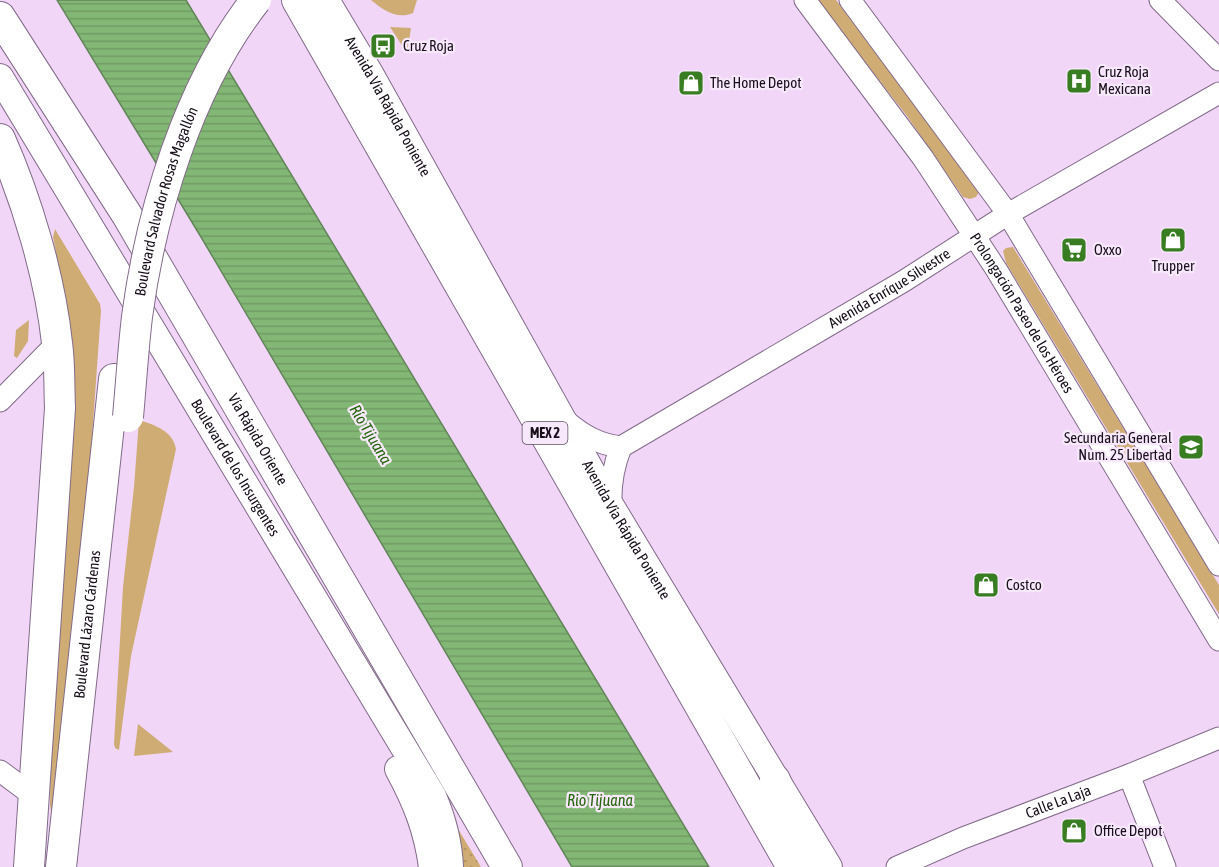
<svg xmlns="http://www.w3.org/2000/svg" width="1219" height="867" viewBox="0 0 1219 867" font-family="'Asap Condensed',sans-serif">
  <style>
    .grass { fill: #cfac74 }
    .park { fill: url(#park-dots) }
    .water { fill: url(#water-rules); stroke: #63855a; stroke-width: 1.5 }
    .lines { fill: none; stroke-linecap: round; stroke-linejoin: round }
    .minor-casing { stroke: #826b89; stroke-width: 23 }
    .major-casing { stroke: #826b89; stroke-width: 28 }
    .highway-casing { stroke: #826b89; stroke-width: 32 }
    .minor { stroke: #fff; stroke-width: 21 }
    .major { stroke: #fff; stroke-width: 26 }
    .highway { stroke: #fff; stroke-width: 30 }
    .highway-bridge-casing { stroke: #826b89; stroke-width: 32; stroke-linecap: butt }
    .highway-bridge { stroke: #fff; stroke-width: 30 }
    .labels { text-anchor: middle; stroke-width: 4.5; stroke-linejoin: round; paint-order: stroke }
    .shield { fill: #f8e8fc; stroke: #5b505e; stroke-width: 1.5 }
    .shield-label { font-size: 14px; font-weight: bold; fill: #180f1b }
    .poi-label { font-size: 15px; fill: #180f1b; stroke: #f8e8fc; text-anchor: start }
    .street-label { font-size: 15px; fill: #180f1b; stroke: #f8e8fc }
    .water-label { font-size: 16px; font-style: italic; fill: #24670a; stroke: #f8e8fc }
  </style>
  <defs>
    <pattern id="park-dots" width="8" height="8" patternUnits="userSpaceOnUse" patternTransform="scale(1.5)"><rect width="8" height="8" fill="#cfac74"/><path d="M2 2h.1M6 6h.1" fill="none" stroke="#b19364" stroke-width="1.8" stroke-linecap="round"/></pattern>
    <pattern id="water-rules" width="6" height="5" patternUnits="userSpaceOnUse" patternTransform="scale(1.5)"><rect width="6" height="5" fill="#83b775"/><path d="M0 2.5h6" fill="none" stroke="#709c65"/></pattern>
  </defs>
  <rect width="100%" height="100%" fill="#f1d6f8"/>
  <g class="grass">
    <path d="M371 0H417L413 13C397 20 383 10 371 0Z"/>
    <polygon points="817,0 836,0 975,185 979,192 976,197 970,199 963,197 907,116"/>
    <polygon points="390,27 411,28 407,53"/>
    <polygon points="55,229 100,304 101,311 72,716 53,824 50,805 51,739 74,377 69,322 53,237"/>
    <polygon points="1013,247 1219,585 1219,614 1006,263 1003,251 1006,248"/>
    <polygon points="29,320 28,341 17,358 14,356 16,330"/>
    <path d="M139 420C155 425 173 431 176 449L131 656 119 750 115 748 114 744 123 587 134 487Z"/>
    <polygon points="138,724 173,752 134,756"/>
  </g>
  <polygon class="park" points="455,824 481,867 464,867"/>
  <polygon class="water" points="57,0 186,0 709,867 572,867 201,237"/>
  <g class="lines">
    <defs>
      <g id="minor">
        <path id="s1" d="M805 0 923 158 996 269 1219 640"/>
        <polyline points="850,0 1008,214 1219,565"/>
        <polyline points="1160,0 1219,60"/>
        <polyline points="0,401 57,343"/>
        <path d="M566 421C584 436 598 444 621 447"/>
        <path id="s2" d="M611 506C610 484 613 467 621 447L904 281 1008 214 1219 93"/>
        <polyline points="0,771 35,797"/>
        <polyline points="1129,775 1165,867"/>
        <path id="s3" d="M897 867 963 838 1129 775 1219 738"/>
      </g>
      <g id="major">
        <path id="s4" d="M326 0 371 75 611 506 829 867"/>
        <path id="s5" d="M0 77 433 796C443 820 449 841 450 867"/>
        <path d="M398 769C416 802 427 830 432 867"/>
      </g>
      <g id="highway">
        <polyline points="297,0 792,867"/>
        <path id="s6" d="M0 17 127 215 507 867"/>
        <path d="M0 139C27 200 50 277 57 343 60 364 59 386 60 408L29 867"/>
        <polyline points="775,780 808,862"/>
        <path id="s7" d="M61 867 114 379"/>
      </g>
    </defs>
    <use href="#minor" class="minor-casing"/>
    <use href="#major" class="major-casing"/>
    <use href="#highway" class="highway-casing"/>
    <use href="#minor" class="minor"/>
    <use href="#major" class="major"/>
    <use href="#highway" class="highway"/>
    <defs>
      <g id="highway-bridge">
        <path id="s8" d="M128 417C131 384 133 351 137 317 151 211 189 85 256 0"/>
      </g>
    </defs>
    <use href="#highway-bridge" class="highway-bridge-casing"/>
    <use href="#highway-bridge" class="highway-bridge"/>
  </g>
  <defs>
    <symbol id="bus-square" viewBox="-11 -11 22 22"><rect x="-9" y="-9" width="18" height="18" rx="4" fill="#387d21" stroke="#f8e8fc"/><path d="M-5-6H5V4H4V6H2V4H-2V6H-4V4H-5ZM-3.5-4V0h7V-4ZM-3.5 1.2v1.5H-2V1.2ZM2 1.2v1.5H3.5V1.2Z" fill="#fff"/></symbol>
    <symbol id="hospital-square" viewBox="-11 -11 22 22"><rect x="-9" y="-9" width="18" height="18" rx="4" fill="#387d21" stroke="#f8e8fc"/><path d="M-5-5h3v3.5h4V-5h3V5h-3V1.5h-4V5h-3Z" fill="#fff"/></symbol>
    <symbol id="shop-square" viewBox="-11 -11 22 22"><rect x="-9" y="-9" width="18" height="18" rx="4" fill="#387d21" stroke="#f8e8fc"/><path d="M-5-2.5h2.3a2.7 3.5 0 0 1 5.4 0H5L5.5 6h-11ZM-1.5-2.5h3a1.5 2.3 0 0 0-3 0Z" fill="#fff"/></symbol>
    <symbol id="supermarket-square" viewBox="-11 -11 22 22"><rect x="-9" y="-9" width="18" height="18" rx="4" fill="#387d21" stroke="#f8e8fc"/><path d="M-6-5.5h2.5l.6 2H6L4.5 2H-2.5L-4.4-4H-6ZM-1.5 3.2a1.3 1.3 0 1 0 .1 0ZM3 3.2a1.3 1.3 0 1 0 .1 0Z" fill="#fff"/></symbol>
    <symbol id="school-square" viewBox="-11 -11 22 22"><rect x="-9" y="-9" width="18" height="18" rx="4" fill="#387d21" stroke="#f8e8fc"/><path d="M0-5L7-2L0 1L-7-2ZM-4 1L0 2.5L4 1V4Q0 6-4 4Z" fill="#fff"/></symbol>
  </defs>
  <g fill-rule="evenodd">
    <use href="#bus-square" x="368" y="31" width="30" height="30"/>
    <use href="#hospital-square" x="1064" y="66" width="30" height="30"/>
    <use href="#shop-square" x="676" y="68" width="30" height="30"/>
    <use href="#shop-square" x="1158" y="225" width="30" height="30"/>
    <use href="#supermarket-square" x="1059" y="235" width="30" height="30"/>
    <use href="#school-square" x="1176" y="432" width="30" height="30"/>
    <use href="#shop-square" x="971" y="570" width="30" height="30"/>
    <use href="#shop-square" x="1059" y="816" width="30" height="30"/>
  </g>
  <g class="labels">
    <rect class="shield" x="522.5" y="422" width="45" height="22" rx="4.5"/>
    <g class="shield-label">
      <text x="545" y="438">MEX 2</text>
    </g>
    <g class="poi-label">
      <text x="403" y="51">Cruz Roja</text>
      <text x="1098" y="77">Cruz Roja<tspan x="1098" dy="17">Mexicana</tspan></text>
      <text x="710" y="88">The Home Depot</text>
      <text x="1094" y="255">Oxxo</text>
      <text x="1173" y="271" text-anchor="middle">Trupper</text>
      <text x="1172" y="443" text-anchor="end">Secundaria General<tspan x="1172" dy="17">Num. 25 Libertad</tspan></text>
      <text x="1006" y="590">Costco</text>
      <text x="1094" y="836">Office Depot</text>
    </g>
    <g class="street-label">
      <text dy="5" stroke="none"><textPath href="#s4" startOffset="123">Avenida Vía Rápida Poniente</textPath></text>
      <text dy="5" stroke="none"><textPath href="#s8" startOffset="220">Boulevard Salvador Rosas Magallón</textPath></text>
      <text dy="5" stroke="none"><textPath href="#s2" startOffset="372">Avenida Enríque Silvestre</textPath></text>
      <text dy="5" stroke="none"><textPath href="#s1" startOffset="381">Prolongación Paseo de los Héroes</textPath></text>
      <text dy="5" stroke="none"><textPath href="#s6" startOffset="495">Vía Rápida Oriente</textPath></text>
      <text dy="5" stroke="none"><textPath href="#s5" startOffset="456">Boulevard de los Insurgentes</textPath></text>
      <text dy="5" stroke="none"><textPath href="#s4" startOffset="609">Avenida Vía Rápida Poniente</textPath></text>
      <text dy="5" stroke="none"><textPath href="#s7" startOffset="244">Boulevard Lázaro Cárdenas</textPath></text>
      <text dy="5" stroke="none"><textPath href="#s3" startOffset="174">Calle La Laja</textPath></text>
    </g>
    <g class="water-label">
      <text transform="translate(371 434) rotate(59)" y="6">Río Tijuana</text>
      <text x="600" y="806">Rio Tijuana</text>
    </g>
  </g>
</svg>
